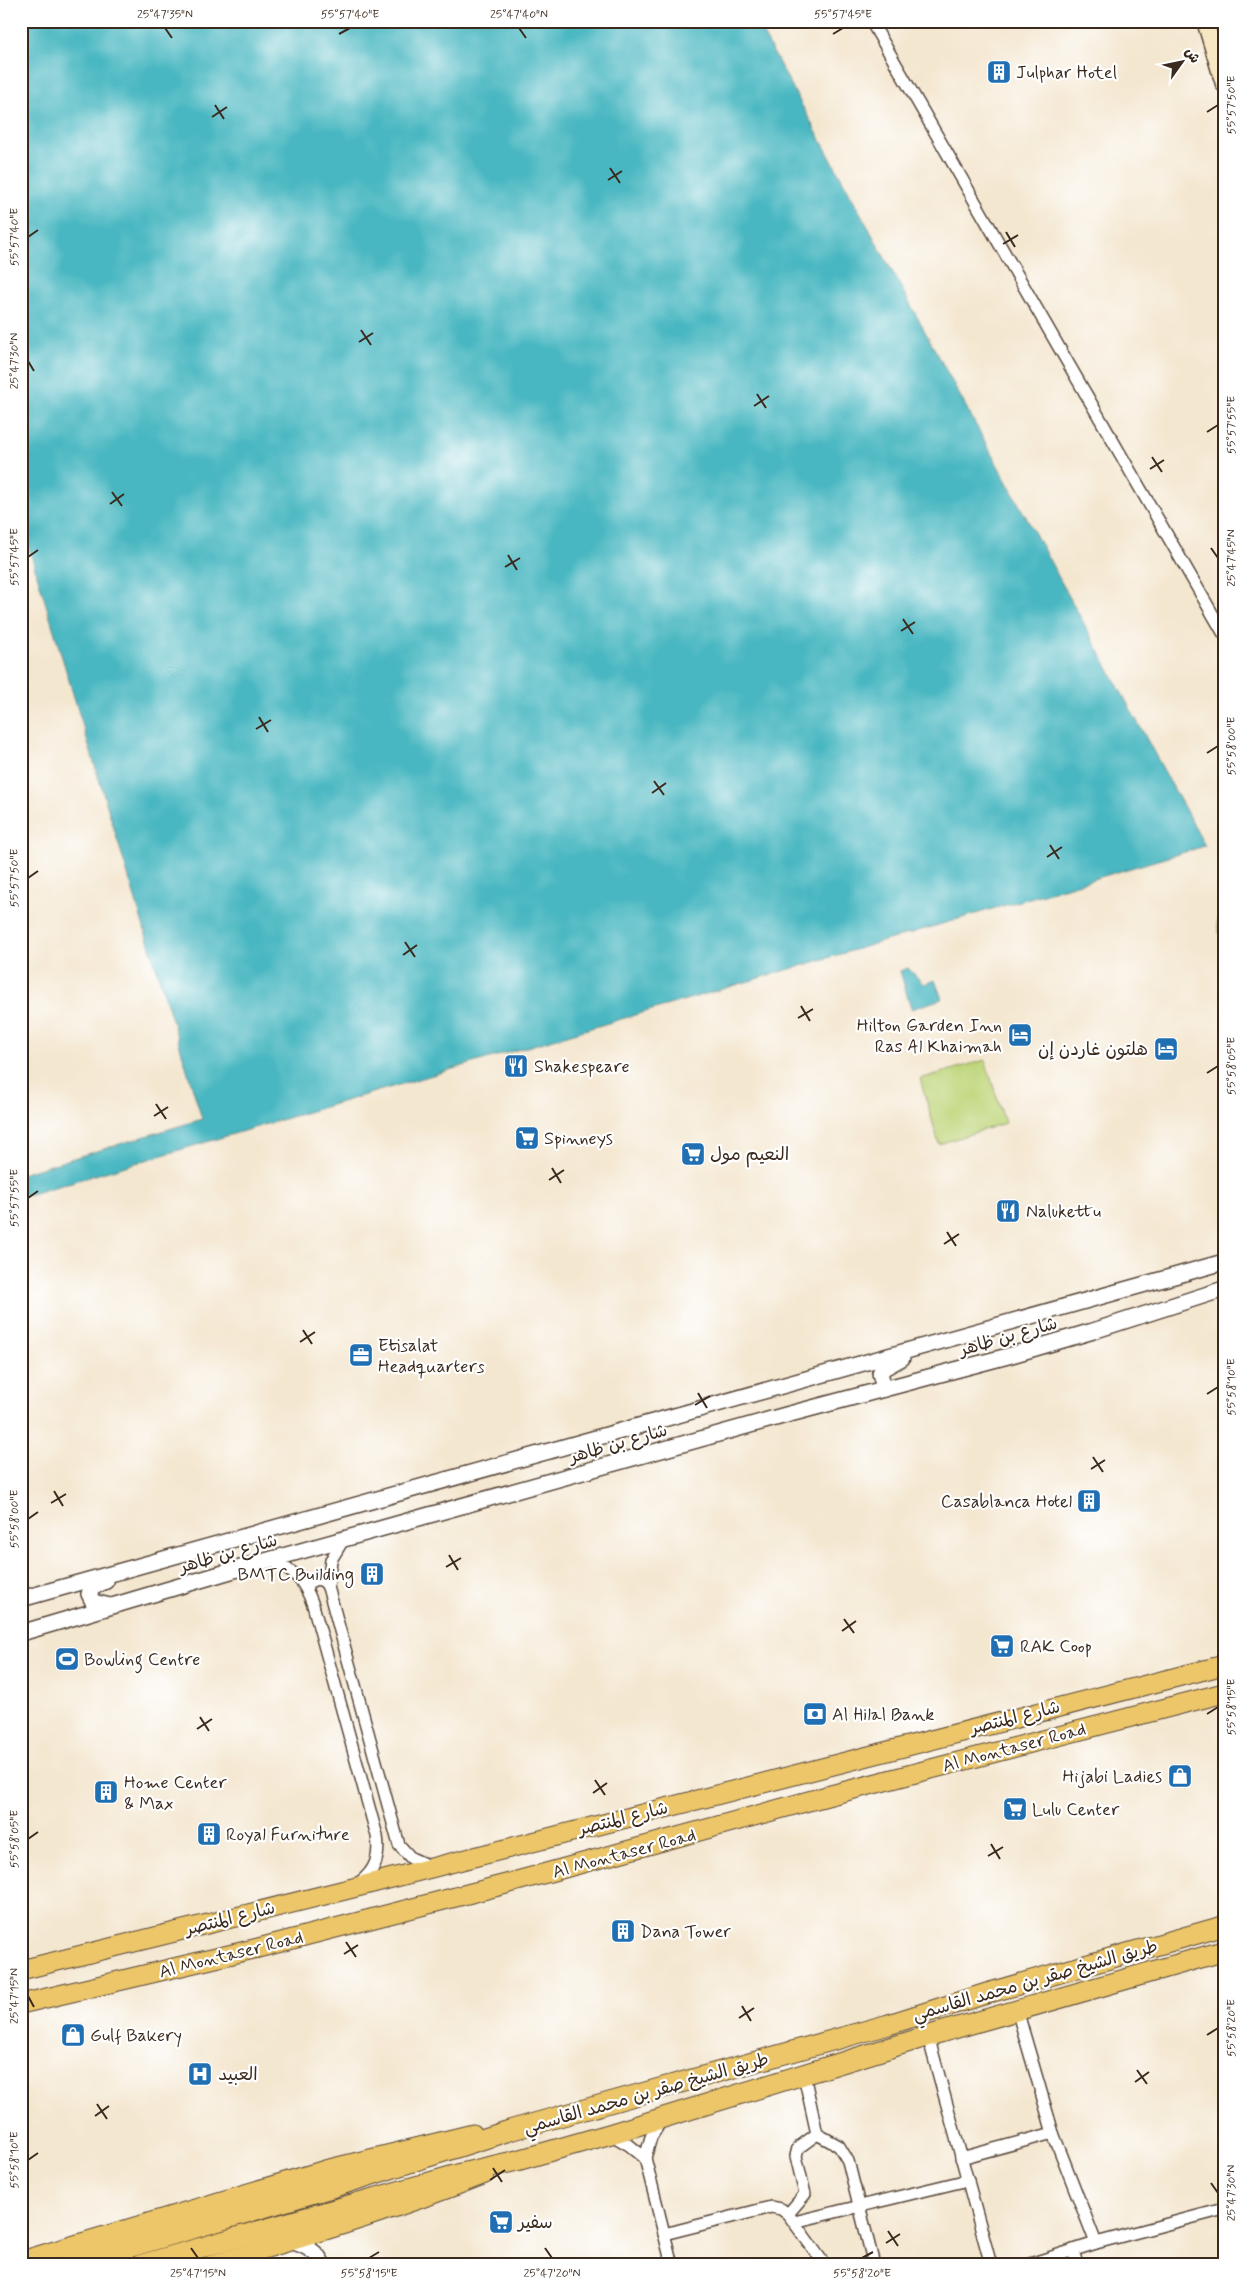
<svg xmlns="http://www.w3.org/2000/svg" width="1245" height="2286" viewBox="0 0 1245 2286" font-family="Mynerve,'Playpen Sans Arabic',sans-serif">
  <style>
    .green { fill: #bfd67b; stroke: #7d804c }
    .water { fill: #48b7c1; stroke: #427070 }
    .lines { fill: none; stroke-linecap: round; stroke-linejoin: round }
    .minor-casing { stroke: #574639; stroke-width: 14 }
    .tertiary-casing { stroke: #574639; stroke-width: 18 }
    .secondary-casing { stroke: #574639; stroke-width: 19 }
    .primary-casing { stroke: #574639; stroke-width: 21 }
    .trunk-casing { stroke: #574639; stroke-width: 22 }
    .minor { stroke: #fff; stroke-width: 11 }
    .tertiary { stroke: #fff; stroke-width: 15 }
    .secondary { stroke: #f7e8c3; stroke-width: 16 }
    .primary { stroke: #ecc669; stroke-width: 19 }
    .trunk { stroke: #ecc669; stroke-width: 20 }
    .ticks { fill: none; stroke: #3b2a1e; stroke-width: 2 }
    .labels { text-anchor: middle; stroke-width: 4.5; stroke-linejoin: round; paint-order: stroke }
    .poi-label { font-size: 18px; fill: #3b2a1e; stroke: #fff; text-anchor: start }
    .street-label { font-size: 18px; fill: #3b2a1e; stroke: #fff }
    .neatline { fill: none; stroke: #3b2a1e; stroke-width: 2 }
    .ticks-label { font-size: 12px; text-anchor: middle; fill: #3b2a1e }
  </style>
  <rect width="100%" height="100%" fill="#fff"/>
  <filter id="ink" filterUnits="userSpaceOnUse"><feTurbulence type="fractalNoise" baseFrequency=".02" numOctaves="2"/><feDisplacementMap in="SourceGraphic" scale="10" xChannelSelector="R" yChannelSelector="G"/><feConvolveMatrix kernelMatrix="1 2 1 2 8 2 1 2 1" color-interpolation-filters="sRGB"/></filter>
  <filter id="wash" filterUnits="userSpaceOnUse"><feTurbulence type="fractalNoise" baseFrequency=".0096" numOctaves="4" result="noise"/><feDisplacementMap in="SourceGraphic" scale="20" xChannelSelector="R" yChannelSelector="G"/><feGaussianBlur stdDeviation="1.12" result="paint"/><feColorMatrix in="noise" values="0 0 0 0 0 0 0 0 0 0 0 0 0 0 0 0 0 1.4 0 .05"/><feComposite in="paint" operator="in"/></filter>
  <g filter="url(#wash)">
    <rect width="100%" height="100%" fill="#f4e7d0"/>
    <g class="green">
      <path d="M1224 911V947C1221 936 1211 918 1224 911Z"/>
      <polygon points="985,1060 1005,1123 939,1144 920,1079"/>
    </g>
    <g class="water">
      <polygon points="21,21 756,21 1205,846 21,1197 21,1174 202,1119 21,522"/>
      <polygon points="908,968 924,984 935,980 942,999 911,1009 900,971"/>
    </g>
  </g>
  <g filter="url(#ink)">
    <g class="lines">
      <defs>
        <g id="minor">
          <polyline points="871,21 1224,634"/>
          <polyline points="343,1540 331,1560 328,1587 399,1845 411,1858 431,1867"/>
          <path d="M270 1560C295 1571 304 1580 313 1605L377 1836C380 1856 376 1870 360 1882"/>
          <path d="M306 1587C312 1577 323 1577 328 1587"/>
          <polyline points="1017,2010 1053,2133 1096,2243"/>
          <polyline points="928,2036 991,2265"/>
          <polyline points="804,2075 817,2134 839,2146 848,2161 874,2265"/>
          <polyline points="662,2119 651,2137 645,2158 672,2265"/>
          <polyline points="610,2134 629,2145 645,2158"/>
          <polyline points="961,2158 1053,2133"/>
          <polyline points="788,2214 805,2194 796,2156 798,2148 817,2134"/>
          <polyline points="794,2222 968,2180"/>
          <polyline points="664,2234 771,2207 781,2209 788,2214 825,2265"/>
          <polyline points="1073,2250 1077,2265"/>
          <polyline points="1027,2265 1096,2243 1224,2209"/>
        </g>
        <g id="tertiary">
          <polyline points="884,1389 880,1373 884,1368 902,1358"/>
          <polyline points="106,1581 93,1587 89,1594 93,1602 110,1606"/>
          <polyline points="21,1599 1224,1262"/>
          <polyline points="21,1633 244,1567 786,1415 1008,1356 1093,1331 1224,1289"/>
          <path d="M288 2241C303 2244 317 2250 323 2265"/>
        </g>
        <polyline id="secondary" points="1205,21 1224,84"/>
        <g id="primary">
          <polyline points="21,1970 353,1888 1224,1665"/>
          <polyline points="21,2004 258,1948 506,1884 827,1796 1224,1693"/>
          <polyline points="21,2261 325,2170 473,2134"/>
          <path d="M211 2265C303 2237 396 2210 485 2174"/>
        </g>
        <g id="trunk">
          <polyline points="69,2265 330,2188 511,2130 887,2025 988,1993 1224,1926"/>
          <polyline points="140,2265 459,2174 519,2160 610,2134 928,2036 1224,1951"/>
        </g>
      </defs>
      <use href="#minor" class="minor-casing"/>
      <use href="#tertiary" class="tertiary-casing"/>
      <use href="#secondary" class="secondary-casing"/>
      <use href="#primary" class="primary-casing"/>
      <use href="#trunk" class="trunk-casing"/>
      <use href="#minor" class="minor"/>
      <use href="#tertiary" class="tertiary"/>
      <use href="#secondary" class="secondary"/>
      <use href="#primary" class="primary"/>
      <use href="#trunk" class="trunk"/>
    </g>
  </g>
  <path class="ticks" d="M165 28 172 38M519 28 526 38M339 34 350 28M833 34 843 28M215 105 224 119M1207 112 1218 105M212 117 227 107M610 168 620 183M608 180 622 171M1006 232 1015 247M28 237 38 230M1003 244 1018 235M361 330 371 345M359 342 373 333M28 361 34 371M757 394 766 408M754 406 769 396M1207 432 1218 425M1152 457 1162 472M1150 469 1164 460M112 492 122 506M110 504 124 494M1211 548 1218 558M508 555 517 570M28 557 38 550M505 567 520 558M903 619 913 634M901 631 915 622M259 717 268 732M256 729 271 720M1207 753 1218 746M654 781 664 795M652 793 666 783M1050 845 1059 859M1047 857 1062 847M28 878 38 871M405 942 415 957M403 955 417 945M801 1006 810 1021M798 1018 813 1009M1207 1073 1218 1066M156 1104 166 1119M154 1116 168 1107M552 1168 561 1183M549 1180 564 1170M28 1198 38 1191M947 1232 956 1246M944 1244 959 1234M303 1330 312 1344M300 1342 315 1332M698 1393 707 1408M1207 1394 1218 1387M695 1405 710 1396M1093 1457 1103 1472M1091 1469 1105 1460M54 1491 63 1506M51 1503 66 1494M28 1519 38 1512M449 1555 458 1570M446 1567 461 1558M844 1619 854 1633M842 1631 856 1621M1207 1714 1218 1707M200 1717 209 1731M197 1729 212 1719M595 1780 605 1795M593 1793 607 1783M28 1839 38 1832M991 1844 1000 1859M988 1856 1003 1847M346 1942 356 1957M344 1954 358 1945M28 1996 34 2007M742 2006 751 2021M739 2018 754 2008M1207 2035 1218 2028M1137 2070 1147 2084M1135 2082 1149 2072M97 2104 107 2119M95 2116 109 2106M28 2160 38 2153M493 2168 502 2182M490 2180 505 2170M1211 2183 1218 2193M888 2231 898 2246M886 2243 900 2234M191 2248 198 2258M545 2248 552 2258M369 2258 379 2252M862 2258 873 2252"/>
  <defs>
    <symbol id="building-square" viewBox="-11 -11 22 22"><rect x="-9" y="-9" width="18" height="18" rx="4" fill="#1f6fb2" stroke="#fff"/><path d="M-4-6H4V6H1V3H-1V6H-4ZM-2.5-4.3h1.7v1.8h-1.7ZM.8-4.3h1.7v1.8H.8ZM-2.5-1h1.7V.8h-1.7ZM.8-1h1.7V.8H.8Z" fill="#fff"/></symbol>
    <symbol id="hotel-square" viewBox="-11 -11 22 22"><rect x="-9" y="-9" width="18" height="18" rx="4" fill="#1f6fb2" stroke="#fff"/><path d="M-6-4.5h1.5V1H6V5H4.5V3h-9V5H-6ZM-4 0a1.8 1.8 0 1 1 3.6 0ZM.5 0V-2.5h3Q6-2.5 6 0Z" fill="#fff"/></symbol>
    <symbol id="restaurant-square" viewBox="-11 -11 22 22"><rect x="-9" y="-9" width="18" height="18" rx="4" fill="#1f6fb2" stroke="#fff"/><path d="M-5-6h1v4h1v-4h1v4h1v-4h1v5L-1.5 .5V6h-2V.5L-5-1ZM5-6V6H3V1.5H1.5Q1.5-4 5-6Z" fill="#fff"/></symbol>
    <symbol id="supermarket-square" viewBox="-11 -11 22 22"><rect x="-9" y="-9" width="18" height="18" rx="4" fill="#1f6fb2" stroke="#fff"/><path d="M-6-5.5h2.5l.6 2H6L4.5 2H-2.5L-4.4-4H-6ZM-1.5 3.2a1.3 1.3 0 1 0 .1 0ZM3 3.2a1.3 1.3 0 1 0 .1 0Z" fill="#fff"/></symbol>
    <symbol id="office-square" viewBox="-11 -11 22 22"><rect x="-9" y="-9" width="18" height="18" rx="4" fill="#1f6fb2" stroke="#fff"/><path d="M-6-3h4V-5.5h4V-3h4V5H-6ZM-1-4.5V-3h2v-1.5ZM-6 0V1H6V0Z" fill="#fff"/></symbol>
    <symbol id="stadium-square" viewBox="-11 -11 22 22"><rect x="-9" y="-9" width="18" height="18" rx="4" fill="#1f6fb2" stroke="#fff"/><path d="M0-5a6.5 5 0 1 0 0 10a6.5 5 0 1 0 0-10ZM-3.5-1.8h7v3.6h-7Z" fill="#fff"/></symbol>
    <symbol id="bank-square" viewBox="-11 -11 22 22"><rect x="-9" y="-9" width="18" height="18" rx="4" fill="#1f6fb2" stroke="#fff"/><path d="M-6-4H6V4H-6ZM0-2.3a2.3 2.3 0 1 0 0 4.6a2.3 2.3 0 1 0 0-4.6Z" fill="#fff"/></symbol>
    <symbol id="shop-square" viewBox="-11 -11 22 22"><rect x="-9" y="-9" width="18" height="18" rx="4" fill="#1f6fb2" stroke="#fff"/><path d="M-5-2.5h2.3a2.7 3.5 0 0 1 5.4 0H5L5.5 6h-11ZM-1.5-2.5h3a1.5 2.3 0 0 0-3 0Z" fill="#fff"/></symbol>
    <symbol id="hospital-square" viewBox="-11 -11 22 22"><rect x="-9" y="-9" width="18" height="18" rx="4" fill="#1f6fb2" stroke="#fff"/><path d="M-5-5h3v3.5h4V-5h3V5h-3V1.5h-4V5h-3Z" fill="#fff"/></symbol>
  </defs>
  <g fill-rule="evenodd">
    <use href="#building-square" x="985" y="58" width="28" height="28"/>
    <use href="#hotel-square" x="1006" y="1021" width="28" height="28"/>
    <use href="#hotel-square" x="1152" y="1035" width="28" height="28"/>
    <use href="#restaurant-square" x="502" y="1052" width="28" height="28"/>
    <use href="#supermarket-square" x="513" y="1124" width="28" height="28"/>
    <use href="#supermarket-square" x="679" y="1140" width="28" height="28"/>
    <use href="#restaurant-square" x="994" y="1197" width="28" height="28"/>
    <use href="#office-square" x="347" y="1341" width="28" height="28"/>
    <use href="#building-square" x="1075" y="1487" width="28" height="28"/>
    <use href="#building-square" x="358" y="1560" width="28" height="28"/>
    <use href="#supermarket-square" x="988" y="1632" width="28" height="28"/>
    <use href="#stadium-square" x="53" y="1645" width="28" height="28"/>
    <use href="#bank-square" x="801" y="1700" width="28" height="28"/>
    <use href="#shop-square" x="1166" y="1762" width="28" height="28"/>
    <use href="#building-square" x="92" y="1778" width="28" height="28"/>
    <use href="#supermarket-square" x="1001" y="1795" width="28" height="28"/>
    <use href="#building-square" x="195" y="1820" width="28" height="28"/>
    <use href="#building-square" x="609" y="1917" width="28" height="28"/>
    <use href="#shop-square" x="59" y="2021" width="28" height="28"/>
    <use href="#hospital-square" x="186" y="2060" width="28" height="28"/>
    <use href="#supermarket-square" x="487" y="2208" width="28" height="28"/>
  </g>
  <g class="labels">
    <g class="poi-label">
      <text x="1016" y="78">Julphar Hotel</text>
      <text x="1002" y="1031" text-anchor="end">Hilton Garden Inn<tspan x="1002" dy="21">Ras Al Khaimah</tspan></text>
      <text x="1148" y="1055" text-anchor="end">هلتون غاردن إن</text>
      <text x="534" y="1072">Shakespeare</text>
      <text x="544" y="1144">Spinneys</text>
      <text x="710" y="1160">النعيم مول</text>
      <text x="1026" y="1217">Nalukettu</text>
      <text x="378" y="1351">Etisalat<tspan x="378" dy="21">Headquarters</tspan></text>
      <text x="1072" y="1507" text-anchor="end">Casablanca Hotel</text>
      <text x="354" y="1580" text-anchor="end">BMTC Building</text>
      <text x="1020" y="1652">RAK Coop</text>
      <text x="84" y="1665">Bowling Centre</text>
      <text x="832" y="1720">Al Hilal Bank</text>
      <text x="1162" y="1782" text-anchor="end">Hijabi Ladies</text>
      <text x="124" y="1788">Home Center<tspan x="124" dy="21">&amp; Max</tspan></text>
      <text x="1032" y="1815">Lulu Center</text>
      <text x="226" y="1840">Royal Furniture</text>
      <text x="640" y="1937">Dana Tower</text>
      <text x="90" y="2041">Gulf Bakery</text>
      <text x="218" y="2080">العبيد</text>
      <text x="518" y="2228">سفير</text>
    </g>
    <g class="street-label">
      <text transform="translate(1008 1336) rotate(-16)" y="6">شارع بن ظاهر</text>
      <text transform="translate(618 1443) rotate(-16)" y="6">شارع بن ظاهر</text>
      <text transform="translate(228 1553) rotate(-16)" y="6">شارع بن ظاهر</text>
      <text transform="translate(1015 1717) rotate(-14)" y="6">شارع المنتصر</text>
      <text transform="translate(1014 1747) rotate(-15)" y="6">Al Montaser Road</text>
      <text transform="translate(623 1818) rotate(-14)" y="6">شارع المنتصر</text>
      <text transform="translate(624 1853) rotate(-15)" y="6">Al Montaser Road</text>
      <text transform="translate(230 1918) rotate(-14)" y="6">شارع المنتصر</text>
      <text transform="translate(231 1954) rotate(-14)" y="6">Al Montaser Road</text>
      <text transform="translate(1035 1980) rotate(-16)" y="6">طريق الشيخ صقر بن محمد القاسمي</text>
      <text transform="translate(646 2093) rotate(-16)" y="6">طريق الشيخ صقر بن محمد القاسمي</text>
    </g>
  </g>
  <rect width="1245" height="2286" fill="none" stroke="#fff" stroke-width="55"/>
  <g transform="translate(1182 62) rotate(57)" stroke="#ffffff" stroke-width="4" paint-order="stroke">
  <path d="M0-4L9 19L0 12L-9 19Z" fill="#3b2a1e"/>
  <text y="-8" font-size="14" font-weight="bold" text-anchor="middle" fill="#3b2a1e">ش</text>
  </g>
  <rect x="28" y="28" width="1190" height="2230" class="neatline"/>
  <g class="ticks-label">
    <text x="165" y="18">25°47'35"N</text>
    <text x="350" y="18">55°57'40"E</text>
    <text x="519" y="18">25°47'40"N</text>
    <text x="843" y="18">55°57'45"E</text>
    <text transform="translate(1231 105) rotate(-90)" y="4">55°57'50"E</text>
    <text transform="translate(14 237) rotate(-90)" y="4">55°57'40"E</text>
    <text transform="translate(14 361) rotate(-90)" y="4">25°47'30"N</text>
    <text transform="translate(1231 425) rotate(-90)" y="4">55°57'55"E</text>
    <text transform="translate(14 557) rotate(-90)" y="4">55°57'45"E</text>
    <text transform="translate(1231 558) rotate(-90)" y="4">25°47'45"N</text>
    <text transform="translate(1231 746) rotate(-90)" y="4">55°58'00"E</text>
    <text transform="translate(14 878) rotate(-90)" y="4">55°57'50"E</text>
    <text transform="translate(1231 1066) rotate(-90)" y="4">55°58'05"E</text>
    <text transform="translate(14 1198) rotate(-90)" y="4">55°57'55"E</text>
    <text transform="translate(1231 1387) rotate(-90)" y="4">55°58'10"E</text>
    <text transform="translate(14 1519) rotate(-90)" y="4">55°58'00"E</text>
    <text transform="translate(1231 1707) rotate(-90)" y="4">55°58'15"E</text>
    <text transform="translate(14 1839) rotate(-90)" y="4">55°58'05"E</text>
    <text transform="translate(14 1996) rotate(-90)" y="4">25°47'15"N</text>
    <text transform="translate(1231 2028) rotate(-90)" y="4">55°58'20"E</text>
    <text transform="translate(14 2160) rotate(-90)" y="4">55°58'10"E</text>
    <text transform="translate(1231 2193) rotate(-90)" y="4">25°47'30"N</text>
    <text x="198" y="2277">25°47'15"N</text>
    <text x="369" y="2277">55°58'15"E</text>
    <text x="552" y="2277">25°47'20"N</text>
    <text x="862" y="2277">55°58'20"E</text>
  </g>
</svg>
